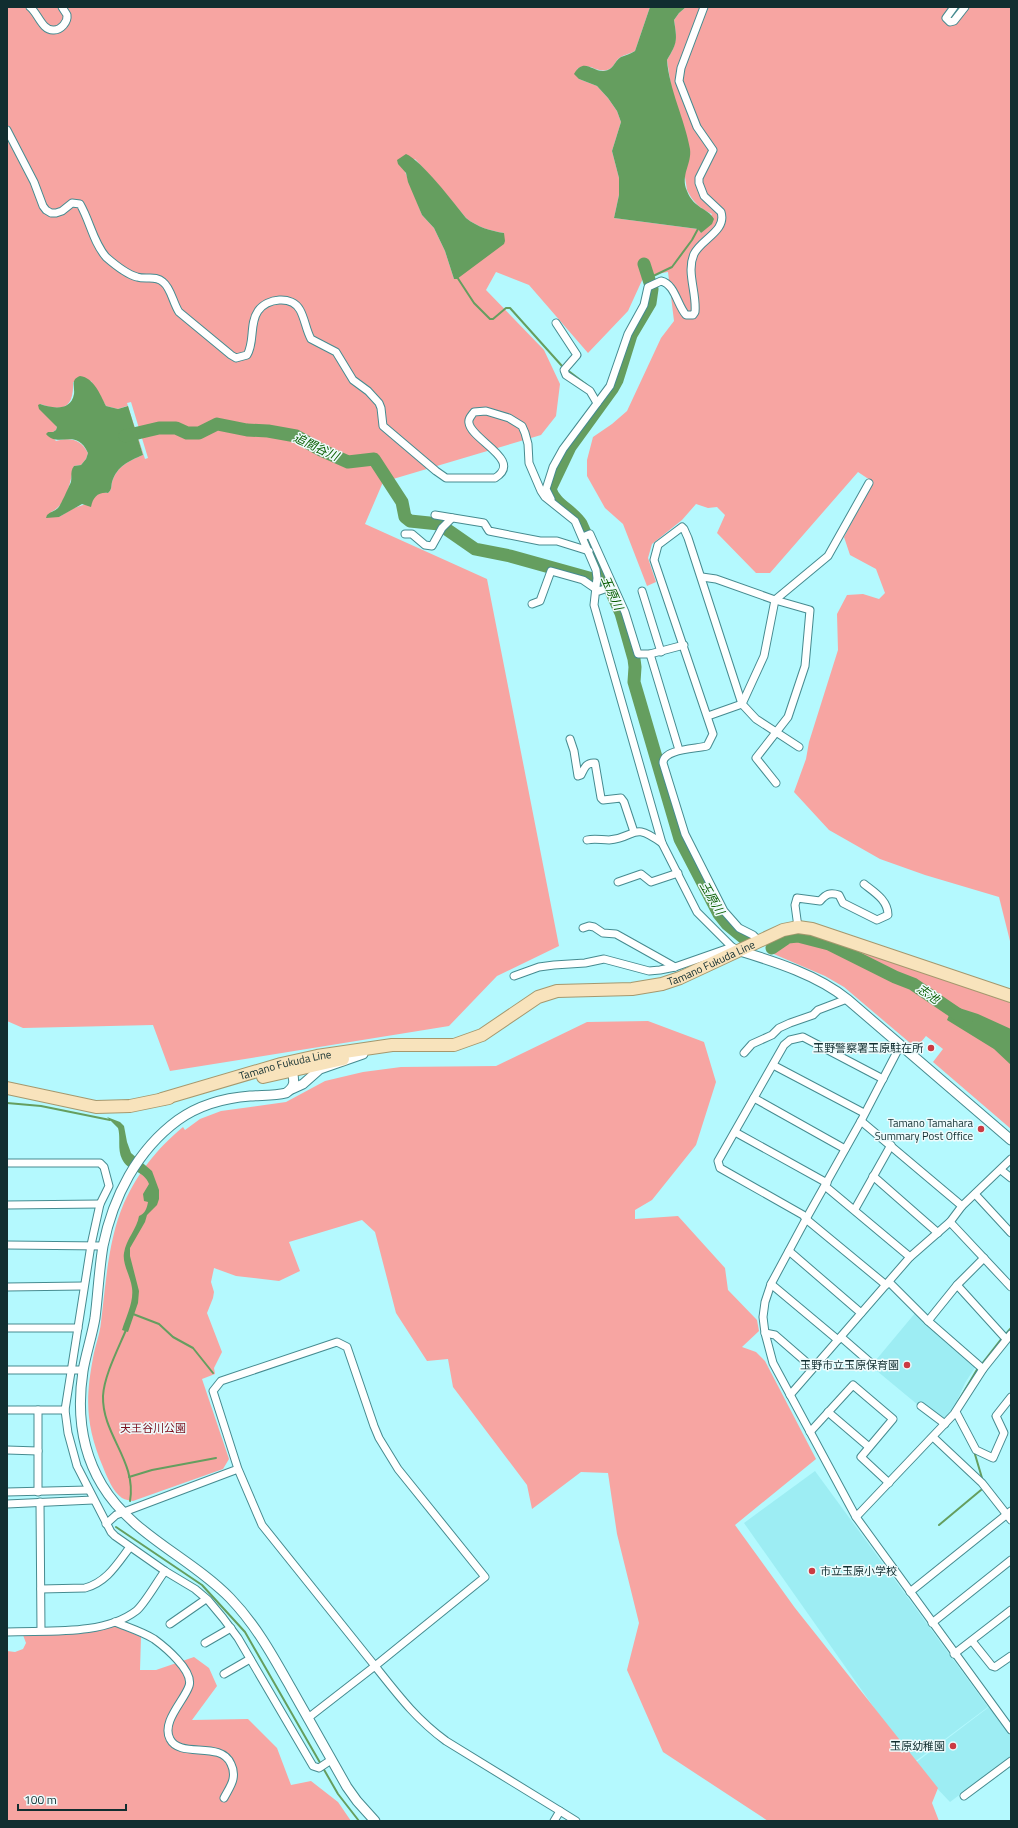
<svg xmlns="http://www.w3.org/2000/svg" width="1018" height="1828" viewBox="0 0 1018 1828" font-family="'Titillium Web','Noto Sans JP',sans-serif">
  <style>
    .built { fill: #9dedf3 }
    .green { fill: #f7a5a2; fill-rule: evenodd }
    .water { fill: #659e5f }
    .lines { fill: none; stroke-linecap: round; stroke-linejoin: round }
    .stream { stroke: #659e5f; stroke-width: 2 }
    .river { stroke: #659e5f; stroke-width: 13 }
    .minor-casing { stroke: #468b90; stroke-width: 9 }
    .tertiary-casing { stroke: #468b90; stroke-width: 11 }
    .primary-casing { stroke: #a5986e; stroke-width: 14 }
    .minor { stroke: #fff; stroke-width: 7 }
    .tertiary { stroke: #fff; stroke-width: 9 }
    .primary { stroke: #f8e3bc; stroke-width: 12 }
    .poi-dot { fill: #cb3b43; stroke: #eefbfc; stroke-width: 1.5 }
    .labels { text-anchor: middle; stroke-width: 3; stroke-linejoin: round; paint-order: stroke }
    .street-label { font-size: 11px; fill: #112e30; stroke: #eefbfc }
    .poi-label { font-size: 11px; fill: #112e30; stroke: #eefbfc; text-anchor: end }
    .park-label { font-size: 11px; fill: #790e1c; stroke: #eefbfc }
    .water-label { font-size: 12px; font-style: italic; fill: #0a5e02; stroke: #eefbfc }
  </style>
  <rect width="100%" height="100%" fill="#b4f9fe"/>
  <g class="built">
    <polygon points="916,1312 976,1366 965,1383 952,1412 941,1424 871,1366"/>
    <polygon points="815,1471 988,1707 913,1763 744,1523"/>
    <polygon points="989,1707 1011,1737 1011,1756 950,1802 914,1764"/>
  </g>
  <g class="green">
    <path d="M7 7H650L635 51C630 54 622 55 618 59 614 64 613 68 607 70 595 73 590 61 577 69L579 79 597 86 608 98 617 111 621 122 612 151 619 178V195L614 218 698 229 701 233 712 214C699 208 693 202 687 190L667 60C677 44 677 39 674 20L679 13 686 7H1011V945L999 897 925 875 880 859 829 830 794 792 806 759 809 742 838 650 837 614 847 595 863 594 879 599 885 593 876 569 850 555 844 537 873 482 858 472 770 573H756L717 533 725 515 717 507 708 508 696 504 682 520 652 544 648 558 656 582 647 586 623 524 605 508 587 476V460L593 437 612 424 627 411 661 338 674 321 668 272 644 276 628 311 588 353 529 285 496 272 486 290 544 350 560 384 556 416 541 435 383 482 365 524 487 579 559 946 497 976 449 1026 170 1071 153 1025 23 1028 7 1021ZM415 159 436 182 466 218C477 227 491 231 504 233L454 279 445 251 434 228 422 215 404 169ZM91 381 106 406 118 409 127 406 143 455C129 461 117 466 112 482 111 486 112 490 108 493L102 492 98 494 86 504 74 508 59 517 51 512C67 505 70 482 74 466L81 465 86 459 88 453C81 439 70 437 56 441L48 432H53L56 430 57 427 40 404C63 412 74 408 73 382ZM131 402 148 458 145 459 127 403Z"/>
    <polygon points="792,931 823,937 840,947 871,955 1011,1003 1011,1129 933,1062 943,1049 926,1036 916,1048 844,987 825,976 769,952 768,946 771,940"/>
    <path d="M648 1021 704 1042 716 1082 696 1145 652 1200 635 1210V1219L678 1216 725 1268 728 1290 757 1320 759 1331 742 1347 756 1352 765 1361 816 1459 735 1525 795 1608 938 1788 932 1803 939 1821H768L663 1752 627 1670 639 1623 617 1534 608 1473 581 1472 532 1509 527 1485 453 1387 448 1359 427 1361 396 1313 375 1232 362 1220 289 1242 300 1271 279 1281 236 1276 214 1268 211 1282 214 1292 213 1298 207 1313 222 1352 214 1368 215 1374 202 1379 229 1459 223 1469 133 1501C130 1500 125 1500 122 1498 113 1492 107 1477 103 1467 86 1427 85 1400 93 1358 95 1346 100 1334 101 1322 106 1283 108 1240 124 1203 139 1171 156 1150 183 1127L185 1130 200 1119 221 1111 286 1102 325 1081 363 1072 401 1067 496 1066 587 1022Z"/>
    <polygon points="115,1626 141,1637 140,1670 156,1670 194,1657 209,1668 217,1686 192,1720 248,1719 277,1748 291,1785 311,1781 338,1802 351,1821 7,1821 7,1651 15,1652 23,1649 26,1643 23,1635"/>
  </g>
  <g class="water">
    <path d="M650 7H686L679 13 674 20C677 40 678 42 667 60 669 89 685 120 690 149 692 164 680 175 687 191 694 209 708 208 714 219L712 224 701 233 698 229 614 218 619 195V178L612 151 621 122 617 111 608 98 597 86 579 79 574 74C584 57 592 72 604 71 614 70 614 61 621 57 626 55 630 54 635 51Z"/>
    <path d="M406 154C421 160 455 204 466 218 477 227 491 231 504 233L505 241 504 244 457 279H454L445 251 434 228 422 215 408 182 406 173 398 164 397 160Z"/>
    <path d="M80 376C94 378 100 394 106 406L118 409 128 406 143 455C129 461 117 466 112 482 111 486 112 490 108 493 98 492 93 497 91 507L82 504 59 517 46 518 47 515C50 512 55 511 58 508 60 507 70 484 71 482 72 476 70 471 74 466L81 465 86 459 88 453C76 427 59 449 46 434L48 432H53L56 430 57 427 39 409 38 405 40 404C51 408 71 412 74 394 75 386 70 380 80 376Z"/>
    <polygon points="953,1006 978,1014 1011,1029 1011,1065 994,1049 947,1020"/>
    <path d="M107 1117 120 1122 124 1126 127 1142 131 1153 152 1171 159 1190V1199L157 1205 147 1215 145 1222 130 1248V1256L139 1291 138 1303 128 1332 122 1330C126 1317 134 1302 132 1288 131 1277 122 1264 124 1253 126 1239 137 1229 139 1216 145 1214 147 1208 148 1202L144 1201 143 1194 149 1184C145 1171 127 1171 122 1159 117 1149 121 1138 118 1128Z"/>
  </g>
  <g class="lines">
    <g class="stream">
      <polyline points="457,277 474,303 490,319 493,319 506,308 510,308 562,366 587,385"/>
      <polyline points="649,278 672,267 692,240 699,227"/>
      <polyline points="592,389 597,397"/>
      <polyline points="7,1103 41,1106 110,1120"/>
      <polyline points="133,1314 159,1324 173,1337 193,1348 213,1373"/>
      <path d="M126 1330C118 1349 104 1376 103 1396 102 1435 137 1461 130 1501"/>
      <polyline points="1005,1335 1011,1328"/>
      <polyline points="981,1365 1002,1338"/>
      <polyline points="956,1405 978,1368"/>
      <polyline points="974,1451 982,1478"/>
      <polyline points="129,1477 152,1470 216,1458"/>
      <polyline points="939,1525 981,1490"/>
      <polyline points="116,1527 202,1585 245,1632 338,1794 359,1821"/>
    </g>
    <g class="river">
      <path d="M644 264 652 289 650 303 631 335 617 380 612 389 570 447 550 489C554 504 573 511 581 524L621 613 634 659 635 667 634 682 680 839 719 914 727 924 744 938"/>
      <polyline points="125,436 159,428 176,428 187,433 199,433 217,424 247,430 268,431 296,436 321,450 348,462 374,459 402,502 405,517 410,521 439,524 475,549 510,556 607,583"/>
      <polyline points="772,948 788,937 798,936 829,944 895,977 913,984 966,1020"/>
    </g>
    <defs>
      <g id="minor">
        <path d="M30 7C38 13 42 31 54 30 61 30 68 22 67 15 66 13 63 9 62 7"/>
        <polyline points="954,7 946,18 950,22 954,21 965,7"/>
        <path d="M7 130 34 182 43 206 46 210 51 213H56L62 211 72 203 80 204C90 221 93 242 106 257 114 264 126 274 137 277 146 280 156 275 163 282 171 288 173 303 179 312L231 355 236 358 247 355C255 342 249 324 258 311 267 298 292 295 300 310 305 319 306 330 311 339L336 352 353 380 368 391 379 403 381 408 383 426 436 471 446 478H495C524 460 471 440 469 423 468 419 471 416 474 412L486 411 509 418 522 426 525 433 528 444 529 463 541 491 545 497 575 521 596 570 597 578 594 605 662 843 697 912 732 947 740 951"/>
        <polyline points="556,323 577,355 564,370 566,375 590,391 597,403"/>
        <path d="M551 499 546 489 553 467 563 449 610 386 628 334 644 305 648 287 661 281C675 284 677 305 686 315H693L695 312C697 293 686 272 694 254 701 239 727 231 721 212L704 196 699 183V178L713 150 697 127 679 81 681 68 704 7"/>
        <polyline points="435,515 484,523 489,531 540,541 557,541 589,551"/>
        <polyline points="405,534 412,534 425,545 432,546 442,528 452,518"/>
        <polyline points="583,537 590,534 625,612 638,654 650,654 684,645"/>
        <polyline points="702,577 716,579 775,600 810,610 805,666 788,717 756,758 776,783"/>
        <polyline points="642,591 661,652"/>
        <polyline points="532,604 540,601 551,571 583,580 599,591 613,586"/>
        <polyline points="650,654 679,750"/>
        <polyline points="708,716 742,704 764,656 775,600 828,556 869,483"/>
        <path d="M570 739 574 751 578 776 581 775C584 769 586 762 595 763L601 798 603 800 621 798 624 802 634 832"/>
        <path d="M587 840C595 838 601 840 609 840 638 837 631 821 662 843"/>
        <polyline points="618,882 641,874 651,882 678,873"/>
        <path d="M798 927 795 905 797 898 820 901C826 894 830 892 839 895L843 903 877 920 888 915C888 900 874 892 864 884"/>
        <polyline points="583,928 589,926 594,927 603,933 616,934 675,967"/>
        <path d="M759 941 753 935 739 928 724 911 685 834 663 763C663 749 695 749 707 746L713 734 654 560 658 545 682 527 684 529 688 538 742 704 756 719 799 747"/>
        <polyline points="514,976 539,967 554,965 585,963 604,959 649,971 660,970 675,967 732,947"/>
        <polyline points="900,1046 861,1121 806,1219 771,1284 765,1302 763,1317 765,1333 773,1363 856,1517 1011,1730"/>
        <polyline points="744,1053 752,1044 772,1035 779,1028 790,1023 813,1015 818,1010 847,999"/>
        <polyline points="773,1065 864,1113"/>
        <polyline points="883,1079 803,1037 790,1040 784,1045 718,1161 720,1168 803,1215 806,1219 886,1285"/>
        <polyline points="754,1098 845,1149"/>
        <polyline points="861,1121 962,1206"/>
        <polyline points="735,1132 827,1183"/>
        <polyline points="7,1163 100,1163 104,1167 109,1186 100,1204 91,1245 65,1410 68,1433 77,1466 111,1532 115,1536 165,1571 195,1589 208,1600 223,1618 238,1638 313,1766 319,1768 331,1760"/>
        <polyline points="1001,1170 1011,1178"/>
        <polyline points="873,1176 938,1233"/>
        <polyline points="825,1186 910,1257"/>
        <polyline points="975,1194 1011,1233"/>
        <polyline points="7,1205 100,1204"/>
        <polyline points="855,1209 891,1145"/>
        <polyline points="950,1222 1011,1287"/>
        <polyline points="7,1245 103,1246"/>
        <polyline points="789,1251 861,1313"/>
        <polyline points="889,1282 928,1321 983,1369"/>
        <polyline points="771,1284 838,1340"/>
        <polyline points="957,1285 1006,1339"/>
        <polyline points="7,1287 83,1286"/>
        <polyline points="928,1321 957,1285 984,1258"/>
        <polyline points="7,1328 78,1328"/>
        <polyline points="765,1333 775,1335 813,1368"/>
        <polyline points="841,1337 872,1364"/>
        <polyline points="7,1370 83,1370"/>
        <polyline points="790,1395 910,1257 950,1222 962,1206 1011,1159"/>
        <polyline points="921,1406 945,1424"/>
        <polyline points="7,1410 65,1410"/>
        <polyline points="38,1410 38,1492"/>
        <polyline points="828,1412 869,1447"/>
        <polyline points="956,1412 976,1450 993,1458 1004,1433 996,1416 1011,1397"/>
        <polyline points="810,1432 853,1385 893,1419 861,1457 889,1483"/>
        <polyline points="933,1437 982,1483 1011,1520"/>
        <polyline points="7,1450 38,1451"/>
        <polyline points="7,1492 88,1490"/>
        <polyline points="40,1502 41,1630"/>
        <polyline points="7,1504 93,1500"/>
        <polyline points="856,1517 954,1414 983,1369 1011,1334"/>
        <polyline points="106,1524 116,1515 238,1469 262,1525 375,1666 485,1577 398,1469 379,1438 374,1426 347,1347 337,1342 221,1381 213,1391 238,1469"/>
        <path d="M41 1589 85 1588C107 1582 117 1564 130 1547"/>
        <polyline points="910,1592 1011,1511"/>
        <path d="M115 1622C127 1627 143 1632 154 1639 165 1647 194 1671 189 1686 184 1701 161 1722 170 1739 180 1759 221 1740 231 1764 233 1768 234 1774 233 1779 232 1785 227 1792 224 1798"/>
        <polyline points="932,1623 1011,1560"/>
        <polyline points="170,1624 206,1599"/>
        <path d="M7 1632C47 1630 103 1636 136 1611 144 1605 158 1580 165 1571"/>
        <polyline points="972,1641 992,1666 995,1667 1011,1656"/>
        <polyline points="205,1643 231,1628"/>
        <polyline points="954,1654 1011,1610"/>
        <polyline points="224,1674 250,1659"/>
        <path d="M308 1718 375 1666C398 1695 416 1719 446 1741L560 1811 554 1821"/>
        <polyline points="964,1796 1011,1761"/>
        <polyline points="560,1811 576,1821"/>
      </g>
      <g id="tertiary">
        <path d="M740 951C776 962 817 975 847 999L1011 1140"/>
        <path d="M291 1065C293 1078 298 1085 286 1093 274 1096 262 1095 250 1096 224 1098 199 1105 178 1120 137 1150 113 1197 103 1246 99 1270 98 1294 95 1318 92 1336 86 1353 83 1371 77 1410 81 1450 102 1485 132 1535 190 1557 230 1598 256 1625 273 1656 291 1688 310 1721 328 1754 347 1787L357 1801 375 1821"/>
        <polyline points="292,1089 303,1084 320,1069 363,1054"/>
      </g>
      <g id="primary">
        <polyline points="263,1077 343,1059"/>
        <polyline points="7,1088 96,1107 130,1106 169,1098"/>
        <path id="s1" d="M162 1099 281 1064 317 1056 392 1045H454L482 1035 538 997 557 991 632 989 662 984 680 978 783 930 798 927 812 929 1011 996"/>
      </g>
    </defs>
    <use href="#minor" class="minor-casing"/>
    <use href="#tertiary" class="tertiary-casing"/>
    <use href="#primary" class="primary-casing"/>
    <use href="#minor" class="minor"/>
    <use href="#tertiary" class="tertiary"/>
    <use href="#primary" class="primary"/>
  </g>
  <g class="poi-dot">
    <circle cx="931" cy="1048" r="4"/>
    <circle cx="981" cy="1129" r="4"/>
    <circle cx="907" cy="1365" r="4"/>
    <circle cx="812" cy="1571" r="4"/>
    <circle cx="953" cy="1746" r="4"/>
  </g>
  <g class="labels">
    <g class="street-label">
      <text dy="4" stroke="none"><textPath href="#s1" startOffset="575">Tamano Fukuda Line</textPath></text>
      <text dy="4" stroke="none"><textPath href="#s1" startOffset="128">Tamano Fukuda Line</textPath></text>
    </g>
    <g class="poi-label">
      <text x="923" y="1052">玉野警察署玉原駐在所</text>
      <text x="973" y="1127">Tamano Tamahara<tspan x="973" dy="13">Summary Post Office</tspan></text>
      <text x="899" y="1369">玉野市立玉原保育園</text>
      <text x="820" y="1575" text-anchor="start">市立玉原小学校</text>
      <text x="945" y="1750">玉原幼稚園</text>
    </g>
    <g class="park-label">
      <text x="153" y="1432">天王谷川公園</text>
    </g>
    <g class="water-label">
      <text transform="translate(316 447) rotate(25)" y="4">追間谷川</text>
      <text transform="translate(612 593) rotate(66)" y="4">玉原川</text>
      <text transform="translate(712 898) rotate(60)" y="4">玉原川</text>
      <text transform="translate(928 994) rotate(35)" y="4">志池</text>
    </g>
  </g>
  <rect width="1018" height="1828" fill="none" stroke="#112e30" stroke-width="16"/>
  <path d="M18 1804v6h108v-6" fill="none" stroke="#112e30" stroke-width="2"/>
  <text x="24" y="1804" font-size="12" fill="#112e30" stroke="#eefbfc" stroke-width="3" paint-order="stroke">100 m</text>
</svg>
